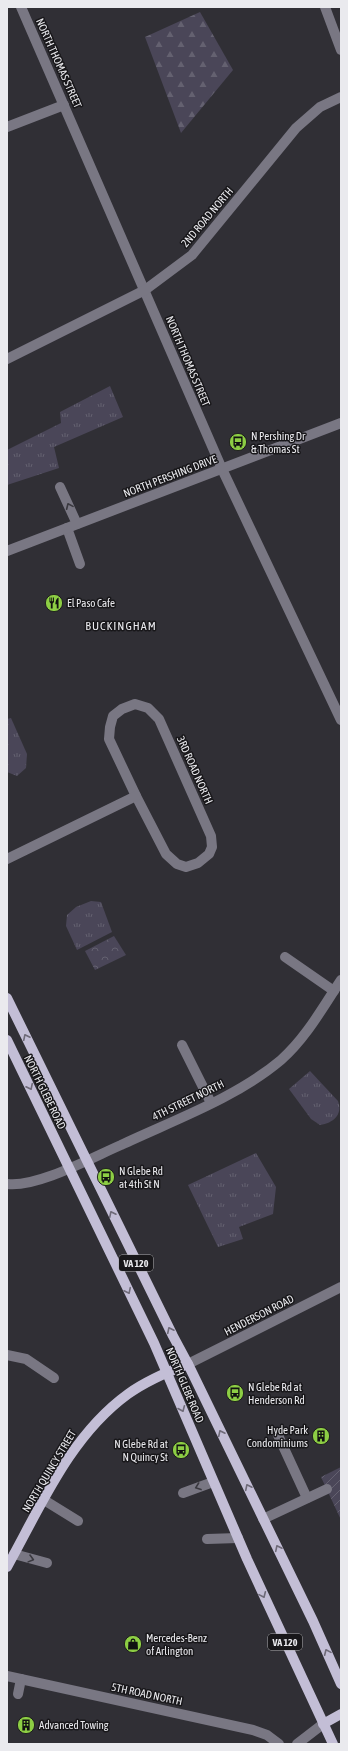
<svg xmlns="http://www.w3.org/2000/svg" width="348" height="1751" viewBox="0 0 348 1751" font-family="'Asap Condensed',sans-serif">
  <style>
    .grass { fill: url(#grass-tufts) }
    .forest { fill: url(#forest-firs) }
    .park { fill: url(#park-crowns) }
    .garden { fill: url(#garden-furrows) }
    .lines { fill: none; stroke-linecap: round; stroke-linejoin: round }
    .minor { stroke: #797783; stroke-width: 10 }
    .major { stroke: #c3bed6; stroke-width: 10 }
    .oneway { stroke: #3a393f }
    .oneway2 { stroke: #6e6a78 }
    .labels { text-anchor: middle; stroke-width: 3; stroke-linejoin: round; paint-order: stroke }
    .shield { fill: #18171a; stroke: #ababae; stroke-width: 1 }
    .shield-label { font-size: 10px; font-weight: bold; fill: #eaeaee }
    .street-label { font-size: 11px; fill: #eaeaee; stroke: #18171a }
    .poi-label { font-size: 11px; fill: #eaeaee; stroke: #18171a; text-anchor: start }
    .neighbourhood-label { font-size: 12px; letter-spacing: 1px; fill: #eaeaee; stroke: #18171a }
  </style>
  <defs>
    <pattern id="grass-tufts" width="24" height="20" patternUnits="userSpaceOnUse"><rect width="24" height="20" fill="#4a4658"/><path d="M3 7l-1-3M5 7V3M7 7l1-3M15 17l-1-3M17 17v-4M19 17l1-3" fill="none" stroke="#646170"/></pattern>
    <pattern id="forest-firs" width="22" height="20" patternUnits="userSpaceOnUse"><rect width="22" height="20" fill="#4a4658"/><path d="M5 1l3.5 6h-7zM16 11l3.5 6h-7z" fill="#646170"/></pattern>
    <pattern id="park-crowns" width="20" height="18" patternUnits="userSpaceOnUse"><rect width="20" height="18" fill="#4a4658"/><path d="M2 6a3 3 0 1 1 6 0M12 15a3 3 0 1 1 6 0" fill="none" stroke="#646170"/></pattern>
    <pattern id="garden-furrows" width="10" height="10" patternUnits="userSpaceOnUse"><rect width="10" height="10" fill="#4a4658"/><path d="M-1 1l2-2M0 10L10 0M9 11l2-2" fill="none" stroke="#646170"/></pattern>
  </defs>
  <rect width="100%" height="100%" fill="#302f35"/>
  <g class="grass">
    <polygon points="110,386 123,417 54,447 59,468 7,485 7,450 61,423 60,412"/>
    <polygon points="11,718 27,754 26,768 17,776 7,772 7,719"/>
    <polygon points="91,901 101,902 112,932 77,950 66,926 67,915 76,907"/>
    <path d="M310 1071 338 1101C343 1115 333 1123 320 1125L311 1119 289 1089Z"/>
    <polygon points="256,1153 276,1187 273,1214 239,1227 243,1239 218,1247 188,1185"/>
  </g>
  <polygon class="forest" points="200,12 233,70 181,133 145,37"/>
  <polygon class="park" points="114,936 126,955 95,970 85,951"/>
  <polygon class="garden" points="341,1467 341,1520 321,1477"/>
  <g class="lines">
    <g class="minor">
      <polyline points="21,7 222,469 341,720"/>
      <polyline points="325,7 341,50"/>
      <polyline points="7,127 64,105"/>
      <polyline points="7,359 145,290 192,255 296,128 320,107 341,97"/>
      <polyline points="60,487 77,524"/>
      <polyline points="67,528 80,564"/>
      <polyline points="7,551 341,423"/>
      <polygon points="135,704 148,708 159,719 211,836 212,847 209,854 198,863 186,867 177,864 166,854 136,796 109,739 110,727 113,716 122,709"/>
      <polyline points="7,859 136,796"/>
      <polyline points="285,957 334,991"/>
      <polyline points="182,1045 211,1103"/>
      <path d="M7 1184C37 1188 93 1157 121 1145 174 1120 236 1098 281 1060 306 1038 323 1007 341 980"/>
      <polyline points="7,1355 26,1359 54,1378"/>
      <polyline points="188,1364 341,1287"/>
      <polyline points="277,1433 307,1498"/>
      <polyline points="183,1493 213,1482"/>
      <polyline points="44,1500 78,1521"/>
      <polyline points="263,1519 327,1489"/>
      <polyline points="207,1539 238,1538"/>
      <polyline points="14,1554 47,1563"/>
      <polyline points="7,1676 253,1730 267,1735 279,1744"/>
      <polyline points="18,1694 21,1679"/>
      <polyline points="297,1744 323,1724"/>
    </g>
    <g class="major">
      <polyline points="7,998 173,1336 188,1364 313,1621 341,1684"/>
      <polyline points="7,1040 154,1343 247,1559 333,1744"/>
      <path d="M7 1567C41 1506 70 1436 128 1394 146 1381 167 1372 188 1364"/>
      <polyline points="323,1724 341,1714"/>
    </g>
  </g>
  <defs><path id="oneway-chevron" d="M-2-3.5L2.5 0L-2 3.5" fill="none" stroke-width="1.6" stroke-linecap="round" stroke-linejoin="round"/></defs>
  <g class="oneway">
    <use href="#oneway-chevron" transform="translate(69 506) rotate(-114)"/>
    <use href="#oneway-chevron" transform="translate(198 1487) rotate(160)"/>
    <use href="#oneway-chevron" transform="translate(31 1559) rotate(15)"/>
  </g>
  <g class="oneway2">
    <use href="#oneway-chevron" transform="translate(26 1037) rotate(-116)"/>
    <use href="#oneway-chevron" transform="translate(30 1087) rotate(64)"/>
    <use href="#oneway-chevron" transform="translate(112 1214) rotate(-116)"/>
    <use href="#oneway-chevron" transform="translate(128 1291) rotate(64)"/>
    <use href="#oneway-chevron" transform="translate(170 1330) rotate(-116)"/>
    <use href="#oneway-chevron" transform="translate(182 1409) rotate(67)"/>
    <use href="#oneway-chevron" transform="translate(221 1433) rotate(-116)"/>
    <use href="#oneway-chevron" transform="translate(248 1487) rotate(-116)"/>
    <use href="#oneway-chevron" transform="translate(278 1548) rotate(-116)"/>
    <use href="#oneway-chevron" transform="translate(263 1595) rotate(66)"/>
    <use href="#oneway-chevron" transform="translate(327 1652) rotate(-114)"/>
  </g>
  <defs>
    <symbol id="bus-disc" viewBox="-11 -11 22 22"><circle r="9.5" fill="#8dce44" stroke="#18171a"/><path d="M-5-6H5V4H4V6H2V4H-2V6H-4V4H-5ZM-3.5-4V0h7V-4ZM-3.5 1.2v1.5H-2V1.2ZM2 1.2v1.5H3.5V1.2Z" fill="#111"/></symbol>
    <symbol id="restaurant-disc" viewBox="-11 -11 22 22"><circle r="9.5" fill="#8dce44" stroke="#18171a"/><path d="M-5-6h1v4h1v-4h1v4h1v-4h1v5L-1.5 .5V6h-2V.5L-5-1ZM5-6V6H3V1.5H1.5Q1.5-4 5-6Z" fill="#111"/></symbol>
    <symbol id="building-disc" viewBox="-11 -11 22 22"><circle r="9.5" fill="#8dce44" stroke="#18171a"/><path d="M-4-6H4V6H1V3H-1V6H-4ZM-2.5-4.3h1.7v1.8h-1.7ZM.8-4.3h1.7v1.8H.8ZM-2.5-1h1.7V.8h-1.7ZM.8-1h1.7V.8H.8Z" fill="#111"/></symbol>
    <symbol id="shop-disc" viewBox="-11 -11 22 22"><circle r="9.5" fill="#8dce44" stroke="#18171a"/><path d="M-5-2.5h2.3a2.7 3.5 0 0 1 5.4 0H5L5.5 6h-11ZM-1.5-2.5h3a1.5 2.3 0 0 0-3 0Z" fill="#111"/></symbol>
  </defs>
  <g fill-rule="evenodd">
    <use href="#bus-disc" x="228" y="432" width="20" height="20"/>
    <use href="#restaurant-disc" x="44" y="593" width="20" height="20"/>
    <use href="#bus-disc" x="96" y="1167" width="20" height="20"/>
    <use href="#bus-disc" x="225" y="1383" width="20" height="20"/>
    <use href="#building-disc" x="311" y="1426" width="20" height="20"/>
    <use href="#bus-disc" x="171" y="1440" width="20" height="20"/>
    <use href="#shop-disc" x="123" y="1634" width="20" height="20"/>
    <use href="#building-disc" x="16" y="1715" width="20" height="20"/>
  </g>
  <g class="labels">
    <g class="shield">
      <rect x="119" y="1255" width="34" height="16" rx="3"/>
      <rect x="268" y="1634" width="34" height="16" rx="3"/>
    </g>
    <g class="shield-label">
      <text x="136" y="1267">VA 120</text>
      <text x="285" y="1646">VA 120</text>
    </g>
    <g class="street-label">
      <text transform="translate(59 63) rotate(66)" y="4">NORTH THOMAS STREET</text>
      <text transform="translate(207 217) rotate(-50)" y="4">2ND ROAD NORTH</text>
      <text transform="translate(188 361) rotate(67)" y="4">NORTH THOMAS STREET</text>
      <text transform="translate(170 476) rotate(-21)" y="4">NORTH PERSHING DRIVE</text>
      <text transform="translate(195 770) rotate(66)" y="4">3RD ROAD NORTH</text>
      <text transform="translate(45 1092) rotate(64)" y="4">NORTH GLEBE ROAD</text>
      <text transform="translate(188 1100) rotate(-26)" y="4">4TH STREET NORTH</text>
      <text transform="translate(259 1315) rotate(-27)" y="4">HENDERSON ROAD</text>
      <text transform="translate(185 1385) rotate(67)" y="4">NORTH GLEBE ROAD</text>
      <text transform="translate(49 1471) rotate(-59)" y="4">NORTH QUINCY STREET</text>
      <text transform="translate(147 1694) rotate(12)" y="4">5TH ROAD NORTH</text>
    </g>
    <g class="poi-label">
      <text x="251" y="440">N Pershing Dr<tspan x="251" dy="13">&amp; Thomas St</tspan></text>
      <text x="67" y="607">El Paso Cafe</text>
      <text x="119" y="1175">N Glebe Rd<tspan x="119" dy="13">at 4th St N</tspan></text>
      <text x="248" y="1391">N Glebe Rd at<tspan x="248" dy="13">Henderson Rd</tspan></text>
      <text x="308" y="1434" text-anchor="end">Hyde Park<tspan x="308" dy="13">Condominiums</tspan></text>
      <text x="168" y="1448" text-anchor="end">N Glebe Rd at<tspan x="168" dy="13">N Quincy St</tspan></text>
      <text x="146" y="1642">Mercedes-Benz<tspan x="146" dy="13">of Arlington</tspan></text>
      <text x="39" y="1729">Advanced Towing</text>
    </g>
    <g class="neighbourhood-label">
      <text x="121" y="630">BUCKINGHAM</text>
    </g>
  </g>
  <rect width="348" height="1751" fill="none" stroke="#eaeaee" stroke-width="16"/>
</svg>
